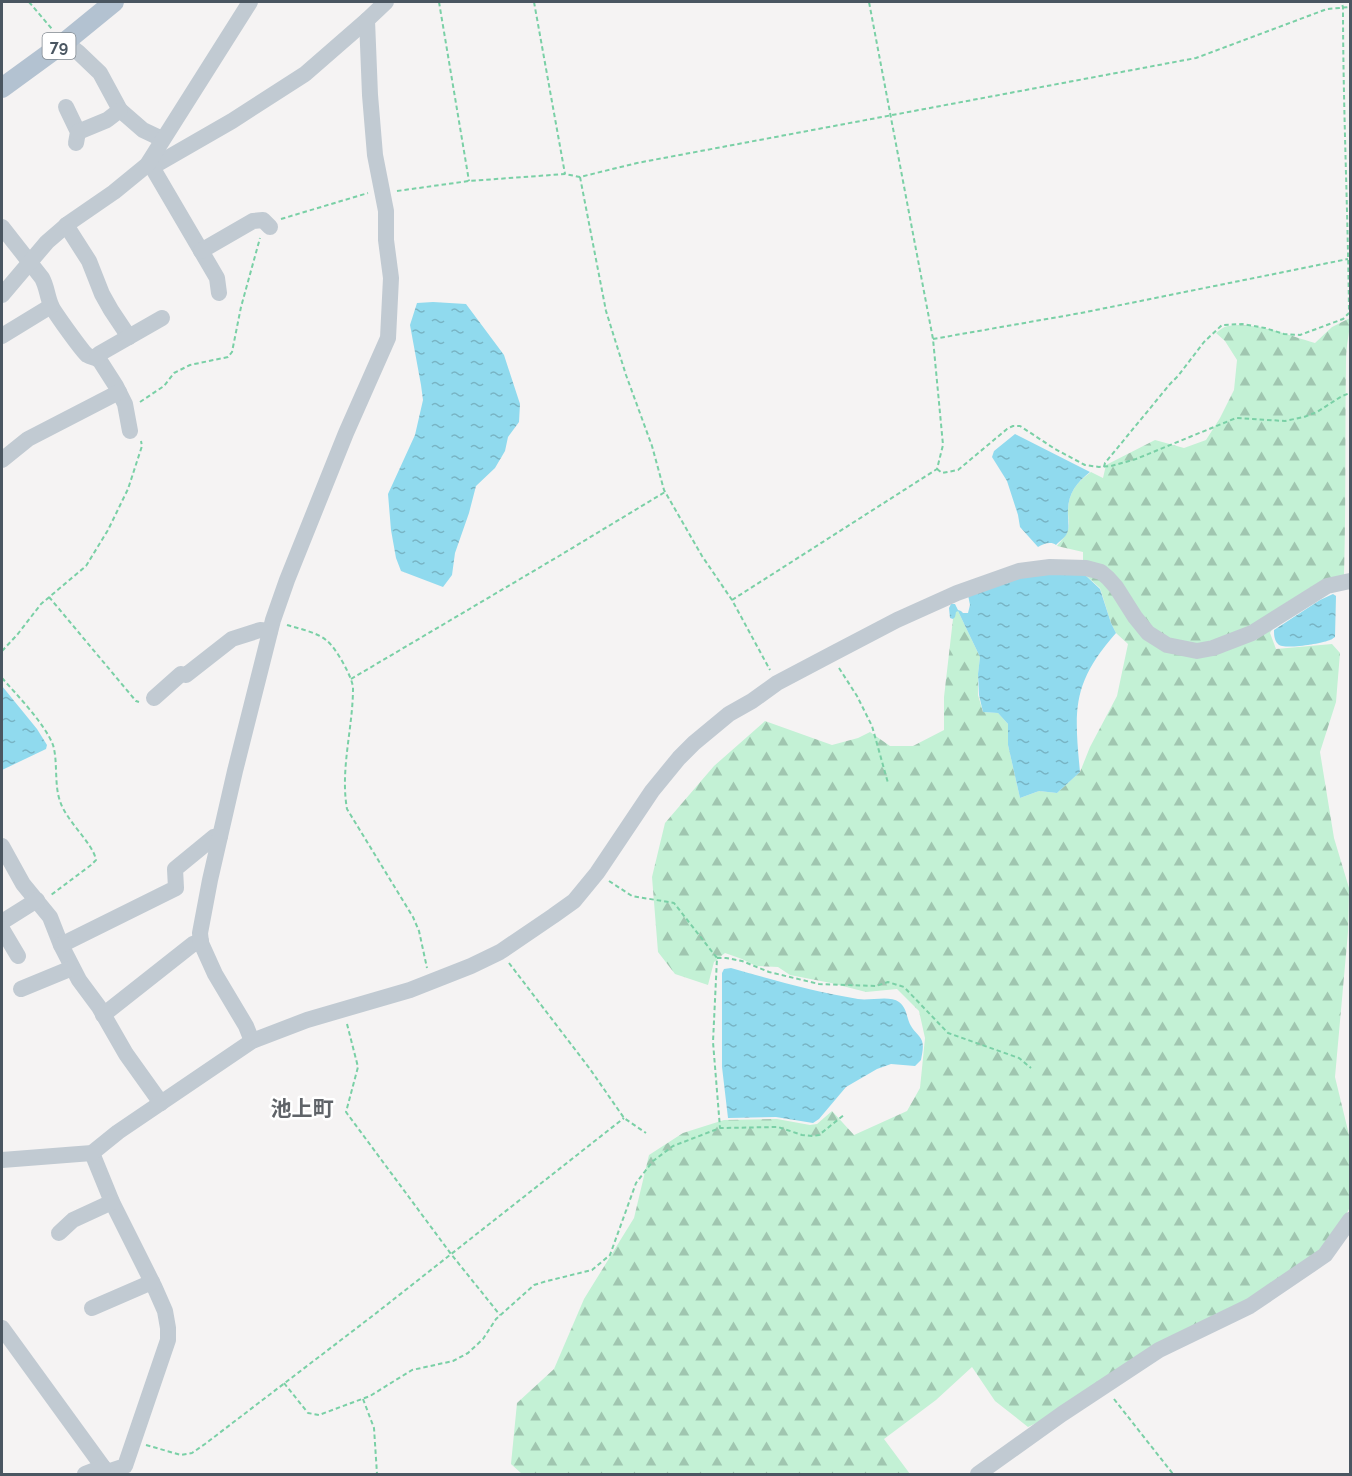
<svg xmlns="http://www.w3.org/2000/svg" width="1352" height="1476" viewBox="0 0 1352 1476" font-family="Raleway,'Noto Sans JP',sans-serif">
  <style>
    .forest { fill: url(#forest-firs) }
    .water { fill: url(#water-ripples) }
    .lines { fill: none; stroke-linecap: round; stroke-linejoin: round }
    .path { stroke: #7ad0a6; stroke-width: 2; stroke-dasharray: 4.5 3; stroke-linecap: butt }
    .minor { stroke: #c1cad2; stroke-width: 16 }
    .major { stroke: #b3c2d1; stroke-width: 20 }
    .labels { text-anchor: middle; stroke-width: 5; stroke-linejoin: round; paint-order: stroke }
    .shield { fill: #fff; stroke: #808990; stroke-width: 1.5 }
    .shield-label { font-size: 16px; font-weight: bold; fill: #4a5661 }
    .quarter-label { font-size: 21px; font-weight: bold; fill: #5f6368; stroke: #fff }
  </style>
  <defs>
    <pattern id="forest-firs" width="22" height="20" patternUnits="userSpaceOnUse" patternTransform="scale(1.5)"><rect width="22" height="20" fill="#c3f1d5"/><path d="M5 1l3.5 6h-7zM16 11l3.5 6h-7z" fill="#a0c6b0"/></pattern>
    <pattern id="water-ripples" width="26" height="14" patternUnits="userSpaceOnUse" patternTransform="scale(1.5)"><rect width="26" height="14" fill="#90daee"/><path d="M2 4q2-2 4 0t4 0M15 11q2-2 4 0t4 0" fill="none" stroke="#78b4c4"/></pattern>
  </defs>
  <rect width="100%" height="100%" fill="#f5f3f3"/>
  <path class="forest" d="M1350 318C1350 332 1346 345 1346 359 1345 431 1346 503 1344 576L1287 602 1270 633 1276 649 1332 644 1340 653 1336 702 1320 752 1334 838 1349 888 1348 932 1335 1077 1350 1139V1207L1332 1242 1243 1303 1047 1418 1028 1427 995 1401 972 1367 936 1400 884 1439 910 1474H522L511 1464 517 1403 554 1369 584 1299 634 1218 649 1155 683 1133 724 1120 777 1119 810 1125 817 1124 832 1111 854 1135 907 1111 920 1088 925 1038 919 1011 897 989 866 992 831 983 790 975 778 967 756 966 742 959 725 953 714 962 708 985 675 974 658 952 652 877 665 823 714 766 765 721 832 745 858 738 870 732 890 746H913L944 730V697L953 619 956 611H958L980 657 978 674V695L983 712 998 713 1008 724V745L1020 798 1039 791 1057 793 1080 772 1090 747 1117 696 1128 644 1116 633 1111 623 1100 588 1083 573V552L1057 546C1061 541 1066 536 1068 530 1070 524 1068 518 1068 511 1069 492 1076 483 1091 472L1103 478 1106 465 1155 440 1184 448 1206 440 1220 418 1234 390 1237 360 1225 341 1216 333C1220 330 1223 327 1228 326 1254 321 1289 336 1315 343L1332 327Z"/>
  <g class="water">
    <polygon points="433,302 466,304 504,355 520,404 519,422 508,437 505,451 495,468 476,486 469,513 455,553 452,575 443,587 401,571 396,558 391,530 388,494 415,435 423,400 421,385 410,325 417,303"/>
    <path d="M1015 434 1090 472C1075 484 1067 495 1068 516 1068 522 1070 529 1066 535 1064 538 1059 542 1056 545 1051 541 1043 544 1038 547L1020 527 1018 515 1007 481 992 457 994 451Z"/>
    <path d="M1062 570 1083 573 1100 589 1111 623 1116 633C1072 683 1074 709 1080 772L1057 793 1039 791 1020 798 1008 745V724L998 713 983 712 979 695 978 674 980 657 958 611 956 612 955 617 953 619 950 618 949 608 951 604H955L958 610 961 611 963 613H968L970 605 968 595 997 579Z"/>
    <path d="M1333 594 1336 596 1335 637C1332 639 1331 640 1327 641 1318 644 1283 650 1278 644 1274 640 1274 634 1274 630L1320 600Z"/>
    <polygon points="2,686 37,729 47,745 46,749 2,770"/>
    <path d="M731 968C773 980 815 992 858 999 870 1001 890 995 899 1002 908 1009 906 1018 911 1026 914 1032 920 1035 922 1041 924 1047 922 1054 921 1060L915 1066 891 1064 877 1069 846 1087 819 1119 813 1123 776 1117 728 1118 722 1067V973L724 969Z"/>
  </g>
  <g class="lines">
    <g class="path">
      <polyline points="29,2 52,29"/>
      <polyline points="439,2 469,181"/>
      <polyline points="534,2 565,174"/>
      <polyline points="580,177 606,311 626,375 652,446 664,490 702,556 732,600 770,670"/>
      <polyline points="397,191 469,181 565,174 580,177 637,163 1196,58 1327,9 1350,7"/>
      <polyline points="281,219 368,193"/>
      <polyline points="933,339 1081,313 1348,259"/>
      <polyline points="140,402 164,386 174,373 190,365 228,357 232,352 241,307 260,238"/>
      <path d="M1104 467 1105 463 1170 384 1178 376 1204 342 1222 325 1242 324 1265 328 1284 334 1300 335 1343 319 1349 313C1348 211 1343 109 1343 7L1341 2"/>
      <polyline points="937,469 942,473 958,470 1007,429 1013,426 1020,426 1055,449 1085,465 1099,467 1111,466 1136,459 1236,418 1285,421 1304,417 1317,412 1342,396 1350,393"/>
      <polyline points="49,597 136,701 139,702"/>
      <polyline points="732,600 937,469 943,445 933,339 869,2"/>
      <path d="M287 625C300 629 316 632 326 640 335 646 353 678 353 688 353 728 340 769 347 809L413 917 419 931 427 968"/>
      <polyline points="2,651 17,635 41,604 86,566 108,530 128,489 142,446 141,441"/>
      <polyline points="839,668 857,696 872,726 888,783"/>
      <path d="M2 678C17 695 45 724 53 745 58 761 54 785 60 801 66 821 93 843 96 860L91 865 51 895"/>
      <polyline points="351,679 559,556 665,492"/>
      <polyline points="609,881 632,896 674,903 717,958 713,1042 720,1128"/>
      <polyline points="717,958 726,958 742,961 769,972 819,984 876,986 888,982 904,987 948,1033 1019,1058 1031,1068"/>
      <polyline points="509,963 590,1069 624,1118 646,1133"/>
      <polyline points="347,1024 358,1067 346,1112 451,1254 500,1315"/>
      <polyline points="284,1383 308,1413 319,1415 370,1396 412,1370 453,1361 468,1353 483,1339 496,1319 534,1285 547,1281 592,1270 610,1255 636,1183 653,1161 673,1146 720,1128 778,1127 802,1135 813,1136 819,1135 845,1114"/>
      <polyline points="363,1399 374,1428 377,1474"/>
      <polyline points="1114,1399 1173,1474"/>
      <polyline points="146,1445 181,1455 192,1453 205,1444 375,1314 624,1118"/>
    </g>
    <g class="minor">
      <polyline points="65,42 78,52 100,73 120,110 143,130 162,139"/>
      <polyline points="66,107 78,132 76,143"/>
      <polyline points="78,132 107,120 120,110"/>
      <polyline points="147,165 152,167 232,121 305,74 367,20"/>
      <polyline points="152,167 217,278 219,293"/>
      <polyline points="66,225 89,261 102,294 111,310 129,337"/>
      <path d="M2 227 42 278C47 287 47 296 51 305 53 311 83 352 87 355 92 358 96 357 100 361L116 386 125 404 130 431"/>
      <polyline points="201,251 253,221 263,220 270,227"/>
      <polyline points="2,295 47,242 69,223 114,192 147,165 250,2"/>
      <polyline points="2,336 51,306"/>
      <polyline points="97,358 99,354 162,318"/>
      <polyline points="2,460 28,439 119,392"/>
      <polyline points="154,698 181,674 186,675 232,639 260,630 270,631"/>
      <polyline points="2,846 23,884 50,917 61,945 79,980 99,1007 126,1054 161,1103"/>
      <polyline points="2,922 37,900"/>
      <polyline points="2,929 18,956"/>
      <polyline points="61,945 176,888 175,869 214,837 220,836"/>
      <polyline points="21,989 72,968"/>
      <polyline points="103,1015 193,944 201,941"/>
      <polyline points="252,1041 246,1026 215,974 201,943 200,933 210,880 235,771 273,620 287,580 346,433 388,338 391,278 386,240 386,211 375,155 370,95 367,20 386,2"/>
      <polyline points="92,1153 112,1202 154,1286 165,1311 168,1328 168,1340 125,1466 107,1472"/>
      <polyline points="2,1160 92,1153 118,1132 252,1041 307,1020 410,990 471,966 500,952 553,916 574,901 597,873 652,791 679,758 694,743 729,714 752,701 777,683 832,654 897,620 957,593 1019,571 1050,567 1086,568 1101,572 1108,578 1116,587 1135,617 1148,633 1167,645 1197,651 1213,648 1252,633 1327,586 1350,581"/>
      <polyline points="59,1233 73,1220 112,1202"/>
      <polyline points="92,1308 152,1282"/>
      <polyline points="2,1328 103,1467 107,1474"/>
      <polyline points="85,1474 103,1467"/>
      <polyline points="978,1474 1062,1414 1159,1350 1250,1306 1325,1255 1350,1220"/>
    </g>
    <polyline class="major" points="2,88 65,42 114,2"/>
  </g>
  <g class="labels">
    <rect class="shield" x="42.5" y="33" width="33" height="26" rx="4.5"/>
    <g class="shield-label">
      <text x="59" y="52">79</text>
    </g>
    <g class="quarter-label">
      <text x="302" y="1116">池上町</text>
    </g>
  </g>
  <rect width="1352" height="1476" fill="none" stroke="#4a5661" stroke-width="6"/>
</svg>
